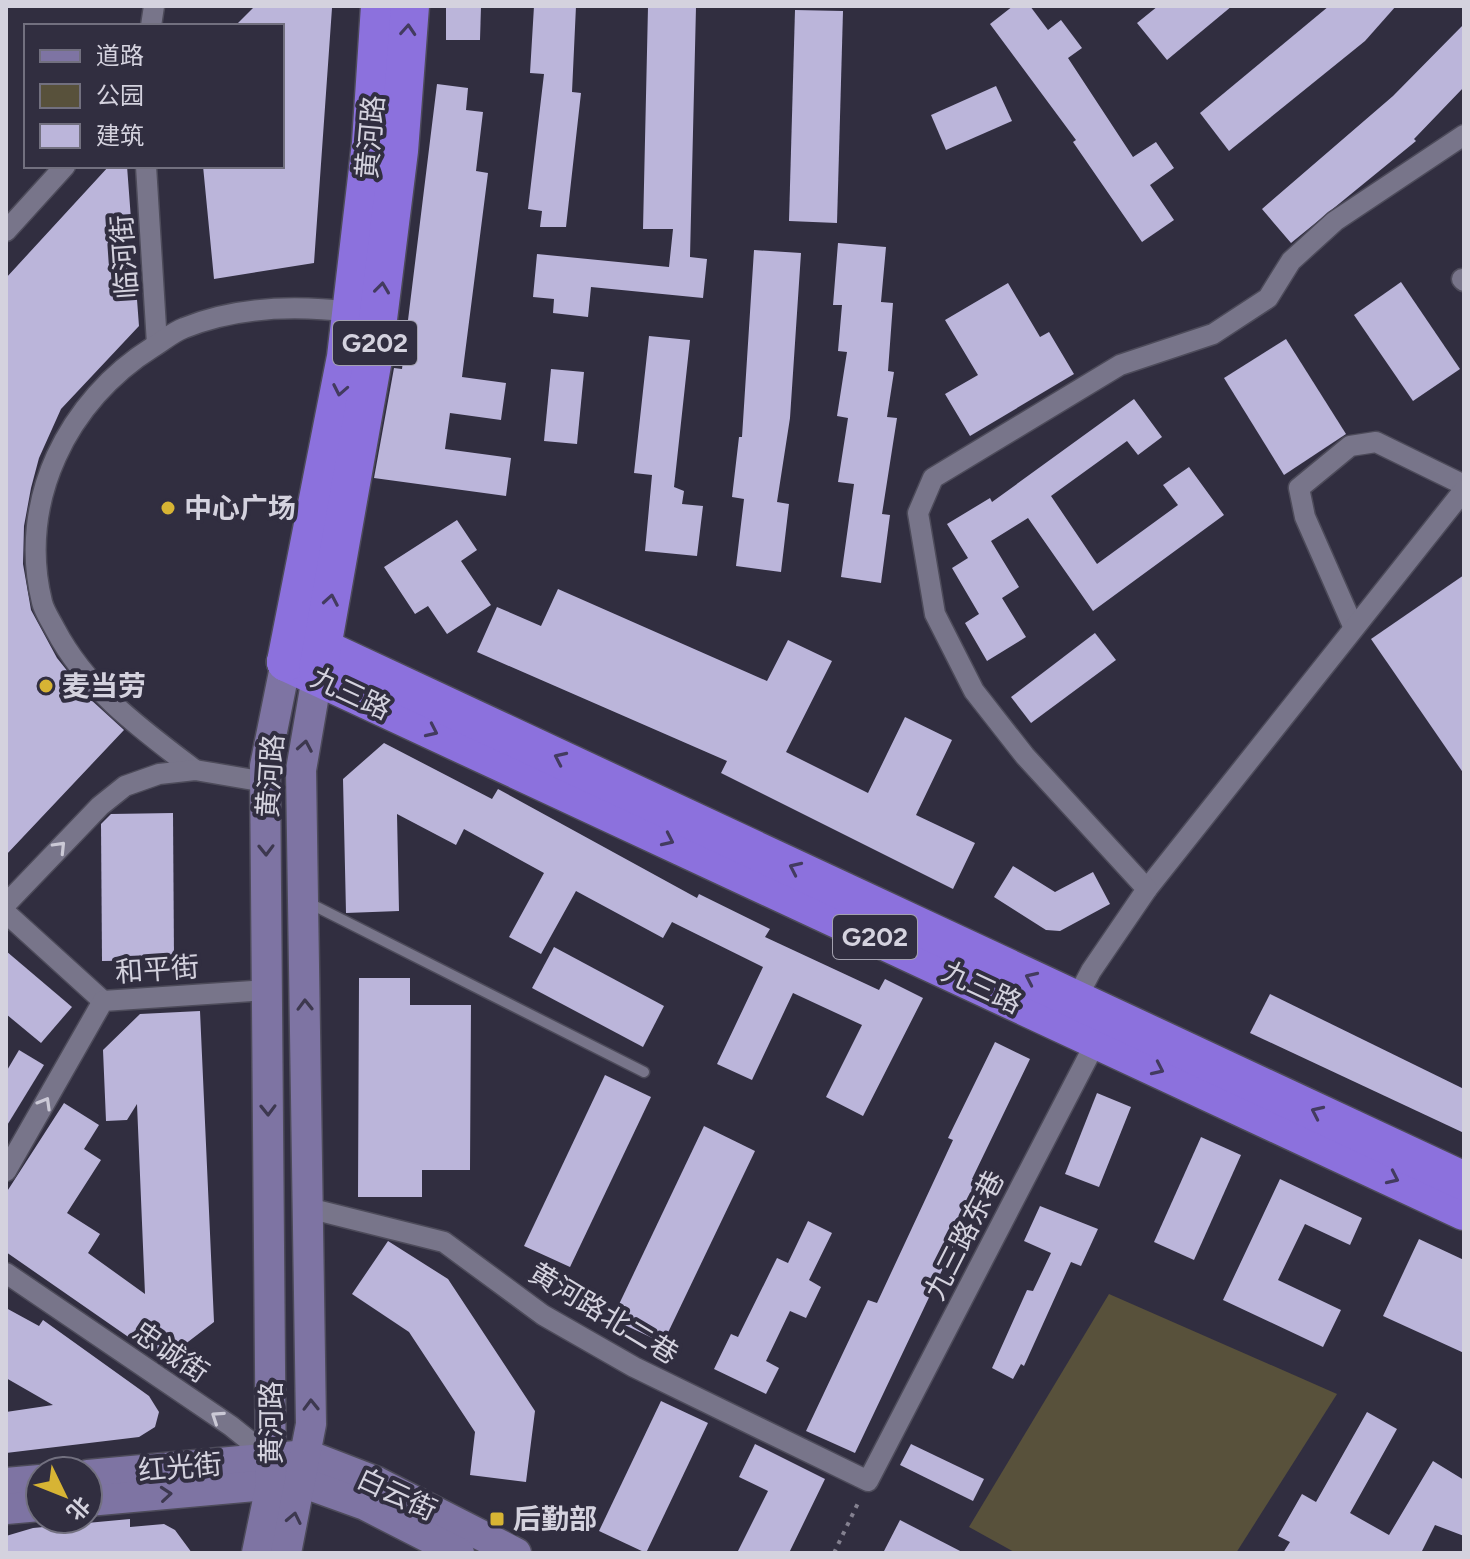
<svg xmlns="http://www.w3.org/2000/svg" width="1470" height="1559" viewBox="0 0 1470 1559" font-family="Figtree,'Noto Sans SC',sans-serif">
  <style>
    .green { fill: #58513b }
    .building { fill: #bbb5da }
    .lines { fill: none; stroke-linecap: round; stroke-linejoin: round }
    .lane-casing { stroke: #4d4b5a; stroke-width: 13 }
    .street-casing { stroke: #4d4b5a; stroke-width: 23 }
    .secondary-casing { stroke: #4d4b5a; stroke-width: 33 }
    .highway-casing { stroke: #4d4b5a; stroke-width: 41 }
    .path { stroke: #848190; stroke-width: 4; stroke-dasharray: 4 6; stroke-linecap: butt }
    .lane { stroke: #78758a; stroke-width: 10 }
    .street { stroke: #78758a; stroke-width: 20 }
    .secondary { stroke: #7e74a3; stroke-width: 30 }
    .highway { stroke: #8c71dd; stroke-width: 38 }
    .oneway { stroke: #433b5f }
    .oneway2 { stroke: #3d384f }
    .oneway3 { stroke: #cbc9d6 }
    .poi-dot { fill: #d7b434; stroke: #312e40; stroke-width: 3 }
    .labels { text-anchor: middle; stroke-width: 8; stroke-linejoin: round; paint-order: stroke }
    .shield { fill: #312e40; stroke: #a3a1af; stroke-width: 2 }
    .shield-label { font-size: 26px; font-weight: bold; fill: #d4d2de }
    .street-label { font-size: 28px; fill: #d4d2de; stroke: #312e40 }
    .poi-label { font-size: 28px; font-weight: bold; fill: #d4d2de; stroke: #312e40; text-anchor: start }
  </style>
  <rect width="100%" height="100%" fill="#312e40"/>
  <polygon class="green" points="1109,1294 1337,1394 1236,1553 1016,1553 969,1527"/>
  <g class="building">
    <polygon points="255,6 332,8 314,263 214,279 203,166 282,166 282,26 235,26"/>
    <polygon points="446,6 481,6 480,40 446,40"/>
    <polygon points="534,6 576,6 572,92 581,93 566,227 540,227 542,211 528,209 544,74 530,73"/>
    <polygon points="1013,6 1030,6 1048,30 1061,20 1082,48 1068,58 1133,157 1156,142 1174,168 1150,185 1174,220 1142,242 1073,142 1076,140 990,24"/>
    <polygon points="1158,6 1232,6 1167,60 1137,23"/>
    <polygon points="1329,6 1396,6 1365,41 1229,151 1200,113"/>
    <polygon points="648,7 696,7 690,257 707,259 703,298 591,287 588,317 553,313 554,299 533,297 537,254 669,267 673,229 643,229"/>
    <polygon points="795,10 843,11 837,223 789,221"/>
    <polygon points="1464,24 1464,87 1414,139 1416,141 1291,243 1262,209 1393,96"/>
    <polygon points="437,84 468,88 466,110 483,112 476,171 488,173 462,377 506,383 501,420 450,413 445,449 511,458 506,496 374,478 394,368 402,369"/>
    <polygon points="996,86 1012,121 946,150 931,115"/>
    <polygon points="109,166 127,166 139,326 61,409 39,458 31,488 24,526 23,564 31,610 57,658 89,698 124,730 6,855 6,278"/>
    <polygon points="838,243 886,247 881,302 893,303 888,371 894,372 887,417 897,418 882,514 890,515 881,583 841,577 854,484 838,482 848,418 837,416 847,352 838,351 842,305 833,305"/>
    <polygon points="754,250 801,253 790,418 777,502 789,504 781,572 736,566 744,499 732,497 739,437 742,437"/>
    <polygon points="1401,282 1460,369 1413,401 1354,315"/>
    <polygon points="1008,283 1040,337 1049,332 1074,374 970,436 945,394 978,375 945,320"/>
    <polygon points="649,336 690,340 674,487 684,491 682,504 703,506 697,556 645,551 652,475 634,473"/>
    <polygon points="1286,339 1346,434 1284,475 1224,378"/>
    <polygon points="551,369 584,372 577,444 544,441"/>
    <polygon points="1134,399 1162,437 1138,455 1127,441 1051,496 1097,564 1178,505 1163,485 1189,467 1224,515 1093,611 1028,518 991,541 1019,587 1002,598 1026,637 987,661 965,623 979,614 952,568 968,558 947,524 990,498 992,502"/>
    <polygon points="457,520 477,550 461,561 491,605 447,634 428,606 415,614 384,567"/>
    <polygon points="1464,575 1464,774 1371,639"/>
    <polygon points="558,589 767,681 788,640 832,661 786,752 868,793 905,717 952,740 916,815 975,843 953,889 721,773 727,761 477,652 497,607 541,626"/>
    <polygon points="1095,633 1116,660 1031,723 1011,697"/>
    <polygon points="384,743 492,799 498,789 697,898 699,894 770,929 765,937 879,990 885,979 923,998 863,1116 826,1097 862,1025 793,993 752,1080 717,1064 763,967 672,922 663,938 576,891 541,954 509,937 544,873 464,829 456,845 397,814 399,911 346,913 343,779"/>
    <polygon points="173,813 174,960 102,961 101,824 111,814"/>
    <polygon points="1013,866 1055,892 1093,872 1110,904 1060,931 1046,930 994,897"/>
    <polygon points="554,947 664,1006 643,1047 532,988"/>
    <polygon points="6,951 72,1007 41,1043 6,1014"/>
    <polygon points="359,978 410,978 410,1005 471,1005 470,1170 422,1170 422,1197 358,1197"/>
    <polygon points="1270,994 1464,1089 1464,1133 1250,1033"/>
    <polygon points="200,1011 214,1322 163,1361 6,1252 6,1193 64,1103 99,1125 84,1149 101,1160 67,1213 100,1234 88,1253 145,1294 137,1104 127,1120 106,1121 103,1050 140,1014"/>
    <polygon points="995,1042 1030,1059 972,1179 983,1184 855,1453 806,1431 868,1300 877,1303 953,1140 948,1138"/>
    <polygon points="19,1050 44,1065 6,1127 6,1072"/>
    <polygon points="605,1075 651,1097 570,1267 524,1246"/>
    <polygon points="1097,1093 1131,1107 1099,1187 1065,1174"/>
    <polygon points="704,1126 755,1151 663,1343 612,1319"/>
    <polygon points="1201,1137 1241,1155 1194,1260 1154,1242"/>
    <polygon points="1280,1179 1362,1218 1350,1245 1305,1224 1278,1280 1341,1310 1323,1347 1223,1300"/>
    <polygon points="1040,1206 1098,1229 1081,1266 1071,1262 1024,1366 1021,1364 1013,1379 992,1368 1027,1290 1033,1291 1051,1253 1024,1241"/>
    <polygon points="808,1221 832,1233 809,1280 821,1287 806,1318 790,1311 766,1361 779,1368 766,1394 714,1369 731,1334 738,1337 777,1258 788,1263"/>
    <polygon points="1419,1239 1464,1260 1464,1353 1383,1316"/>
    <polygon points="388,1241 448,1279 535,1411 526,1482 470,1475 475,1432 409,1332 352,1294"/>
    <polygon points="6,1308 39,1326 43,1320 149,1396 159,1412 155,1427 139,1437 6,1453 6,1412 53,1405 6,1378"/>
    <polygon points="661,1401 708,1423 646,1553 599,1531"/>
    <polygon points="1367,1412 1397,1429 1350,1513 1389,1535 1433,1461 1464,1480 1464,1536 1435,1525 1421,1553 1283,1553 1290,1542 1278,1536 1302,1494 1316,1502"/>
    <polygon points="755,1444 825,1479 789,1553 737,1553 768,1491 739,1477"/>
    <polygon points="911,1444 984,1479 973,1501 900,1465"/>
    <polygon points="130,1519 130,1527 164,1524 175,1530 192,1553 6,1553 6,1536 33,1528"/>
    <polygon points="900,1520 964,1553 883,1553"/>
  </g>
  <g class="lines">
    <defs>
      <polyline id="lane" points="309,903 644,1072"/>
      <g id="street">
        <polyline points="151,26 154,6"/>
        <polyline points="146,166 157,344"/>
        <polyline points="6,231 65,166"/>
        <polyline points="1462,279 1464,281"/>
        <polyline points="1353,626 1305,517 1299,488 1350,446 1376,442 1464,485"/>
        <path d="M195 770C141 729 87 690 55 629 51 621 44 611 42 602 17 501 68 400 153 347 163 341 173 332 184 328 238 306 295 305 351 312"/>
        <polyline points="1147,889 1464,490"/>
        <polyline points="6,904 100,806 125,786 159,774 195,770 265,782"/>
        <polyline points="6,913 103,1001"/>
        <polyline points="1072,1007 1091,971 1147,889 1025,756 974,691 935,614 918,513 933,478 1120,365 1213,334 1268,298 1291,261 1335,221 1464,135"/>
        <polyline points="6,1171 103,1001 267,990"/>
        <polyline points="308,1208 444,1242 543,1315 634,1367 868,1481 1100,1034"/>
        <polyline points="6,1273 231,1426 273,1460"/>
      </g>
      <g id="secondary">
        <polyline points="88,1475 307,1455 377,1482 516,1553"/>
        <polyline points="6,1483 40,1480"/>
        <polyline points="88,1501 301,1482 365,1505 459,1553"/>
        <polyline points="6,1509 40,1506"/>
        <polyline points="257,1553 271,1485 265,766 286,662"/>
        <polyline points="286,1553 311,1424 301,770 317,677"/>
      </g>
      <g id="highway">
        <polyline points="286,662 1464,1211"/>
        <polyline points="286,662 322,648 1464,1181"/>
        <polyline points="286,662 346,357 371,143 380,6"/>
        <polyline points="318,670 373,359 399,151 410,6"/>
      </g>
    </defs>
    <use href="#lane" class="lane-casing"/>
    <use href="#street" class="street-casing"/>
    <use href="#secondary" class="secondary-casing"/>
    <use href="#highway" class="highway-casing"/>
    <polyline class="path" points="834,1553 859,1501"/>
    <use href="#lane" class="lane"/>
    <use href="#street" class="street"/>
    <use href="#secondary" class="secondary"/>
    <use href="#highway" class="highway"/>
  </g>
  <defs><path id="oneway-chevron" d="M-2-3.5L2.5 0L-2 3.5" fill="none" stroke-width="1.6" stroke-linecap="round" stroke-linejoin="round" transform="scale(2)"/></defs>
  <g class="oneway">
    <use href="#oneway-chevron" transform="translate(408 30) rotate(-86)"/>
    <use href="#oneway-chevron" transform="translate(382 288) rotate(-83)"/>
    <use href="#oneway-chevron" transform="translate(340 390) rotate(101)"/>
    <use href="#oneway-chevron" transform="translate(331 600) rotate(-80)"/>
    <use href="#oneway-chevron" transform="translate(432 731) rotate(25)"/>
    <use href="#oneway-chevron" transform="translate(560 758) rotate(-155)"/>
    <use href="#oneway-chevron" transform="translate(668 840) rotate(25)"/>
    <use href="#oneway-chevron" transform="translate(795 868) rotate(-155)"/>
    <use href="#oneway-chevron" transform="translate(1031 978) rotate(-155)"/>
    <use href="#oneway-chevron" transform="translate(1158 1069) rotate(25)"/>
    <use href="#oneway-chevron" transform="translate(1317 1112) rotate(-155)"/>
    <use href="#oneway-chevron" transform="translate(1393 1178) rotate(25)"/>
  </g>
  <g class="oneway2">
    <use href="#oneway-chevron" transform="translate(305 746) rotate(-80)"/>
    <use href="#oneway-chevron" transform="translate(266 850) rotate(89)"/>
    <use href="#oneway-chevron" transform="translate(305 1005) rotate(-91)"/>
    <use href="#oneway-chevron" transform="translate(268 1110) rotate(89)"/>
    <use href="#oneway-chevron" transform="translate(311 1405) rotate(-91)"/>
    <use href="#oneway-chevron" transform="translate(166 1494) rotate(-5)"/>
    <use href="#oneway-chevron" transform="translate(294 1518) rotate(-78)"/>
  </g>
  <g class="oneway3">
    <use href="#oneway-chevron" transform="translate(60 847) rotate(-46)"/>
    <use href="#oneway-chevron" transform="translate(45 1103) rotate(-60)"/>
    <use href="#oneway-chevron" transform="translate(217 1417) rotate(-146)"/>
  </g>
  <g class="poi-dot">
    <circle cx="168" cy="508" r="8"/>
    <circle cx="46" cy="686" r="8"/>
    <rect x="489" y="1511" width="16" height="16" rx="4"/>
  </g>
  <g class="labels">
    <g class="shield">
      <rect x="333" y="321" width="84" height="44" rx="6"/>
      <rect x="833" y="915" width="84" height="44" rx="6"/>
    </g>
    <g class="shield-label">
      <text x="375" y="352">G202</text>
      <text x="875" y="946">G202</text>
    </g>
    <g class="street-label">
      <text transform="translate(370 137) rotate(-85)" y="10">黄河路</text>
      <text transform="translate(124 257) rotate(-94)" y="10">临河街</text>
      <text transform="translate(351 693) rotate(25)" y="10">九三路</text>
      <text transform="translate(270 776) rotate(-86)" y="10">黄河路</text>
      <text transform="translate(157 969) rotate(-4)" y="10">和平街</text>
      <text transform="translate(982 987) rotate(25)" y="10">九三路</text>
      <text transform="translate(964 1235) rotate(-63)" y="10">九三路东巷</text>
      <text transform="translate(604 1313) rotate(31)" y="10">黄河路北二巷</text>
      <text transform="translate(171 1352) rotate(34)" y="10">忠诚街</text>
      <text transform="translate(271 1423) rotate(-90)" y="10">黄河路</text>
      <text transform="translate(180 1467) rotate(-5)" y="10">红光街</text>
      <text transform="translate(397 1494) rotate(25)" y="10">白云街</text>
    </g>
    <g class="poi-label">
      <text x="184" y="518">中心广场</text>
      <text x="62" y="696">麦当劳</text>
      <text x="513" y="1529">后勤部</text>
    </g>
  </g>
  <rect width="1470" height="1559" fill="none" stroke="#d4d2de" stroke-width="16"/>
  <rect x="24" y="24" width="260" height="144" fill="#312e40" stroke="#72707f" stroke-width="2"/>
  <rect x="40" y="50" width="40" height="12" fill="#7e74a3" stroke="#72707f" stroke-width="2"/>
  <text x="96" y="64" font-size="24" fill="#d4d2de">道路</text>
  <rect x="40" y="84" width="40" height="24" fill="#58513b" stroke="#72707f" stroke-width="2"/>
  <text x="96" y="104" font-size="24" fill="#d4d2de">公园</text>
  <rect x="40" y="124" width="40" height="24" fill="#bbb5da" stroke="#72707f" stroke-width="2"/>
  <text x="96" y="144" font-size="24" fill="#d4d2de">建筑</text>
  <g transform="translate(64 1495) rotate(133)"><circle r="38" fill="#312e40" stroke="#72707f" stroke-width="2"/>
  <path d="M0-6L14 30L0 20L-14 30Z" fill="#d7b434"/>
  <text y="-12" font-size="22" font-weight="bold" text-anchor="middle" fill="#d4d2de">北</text>
  </g>
</svg>
